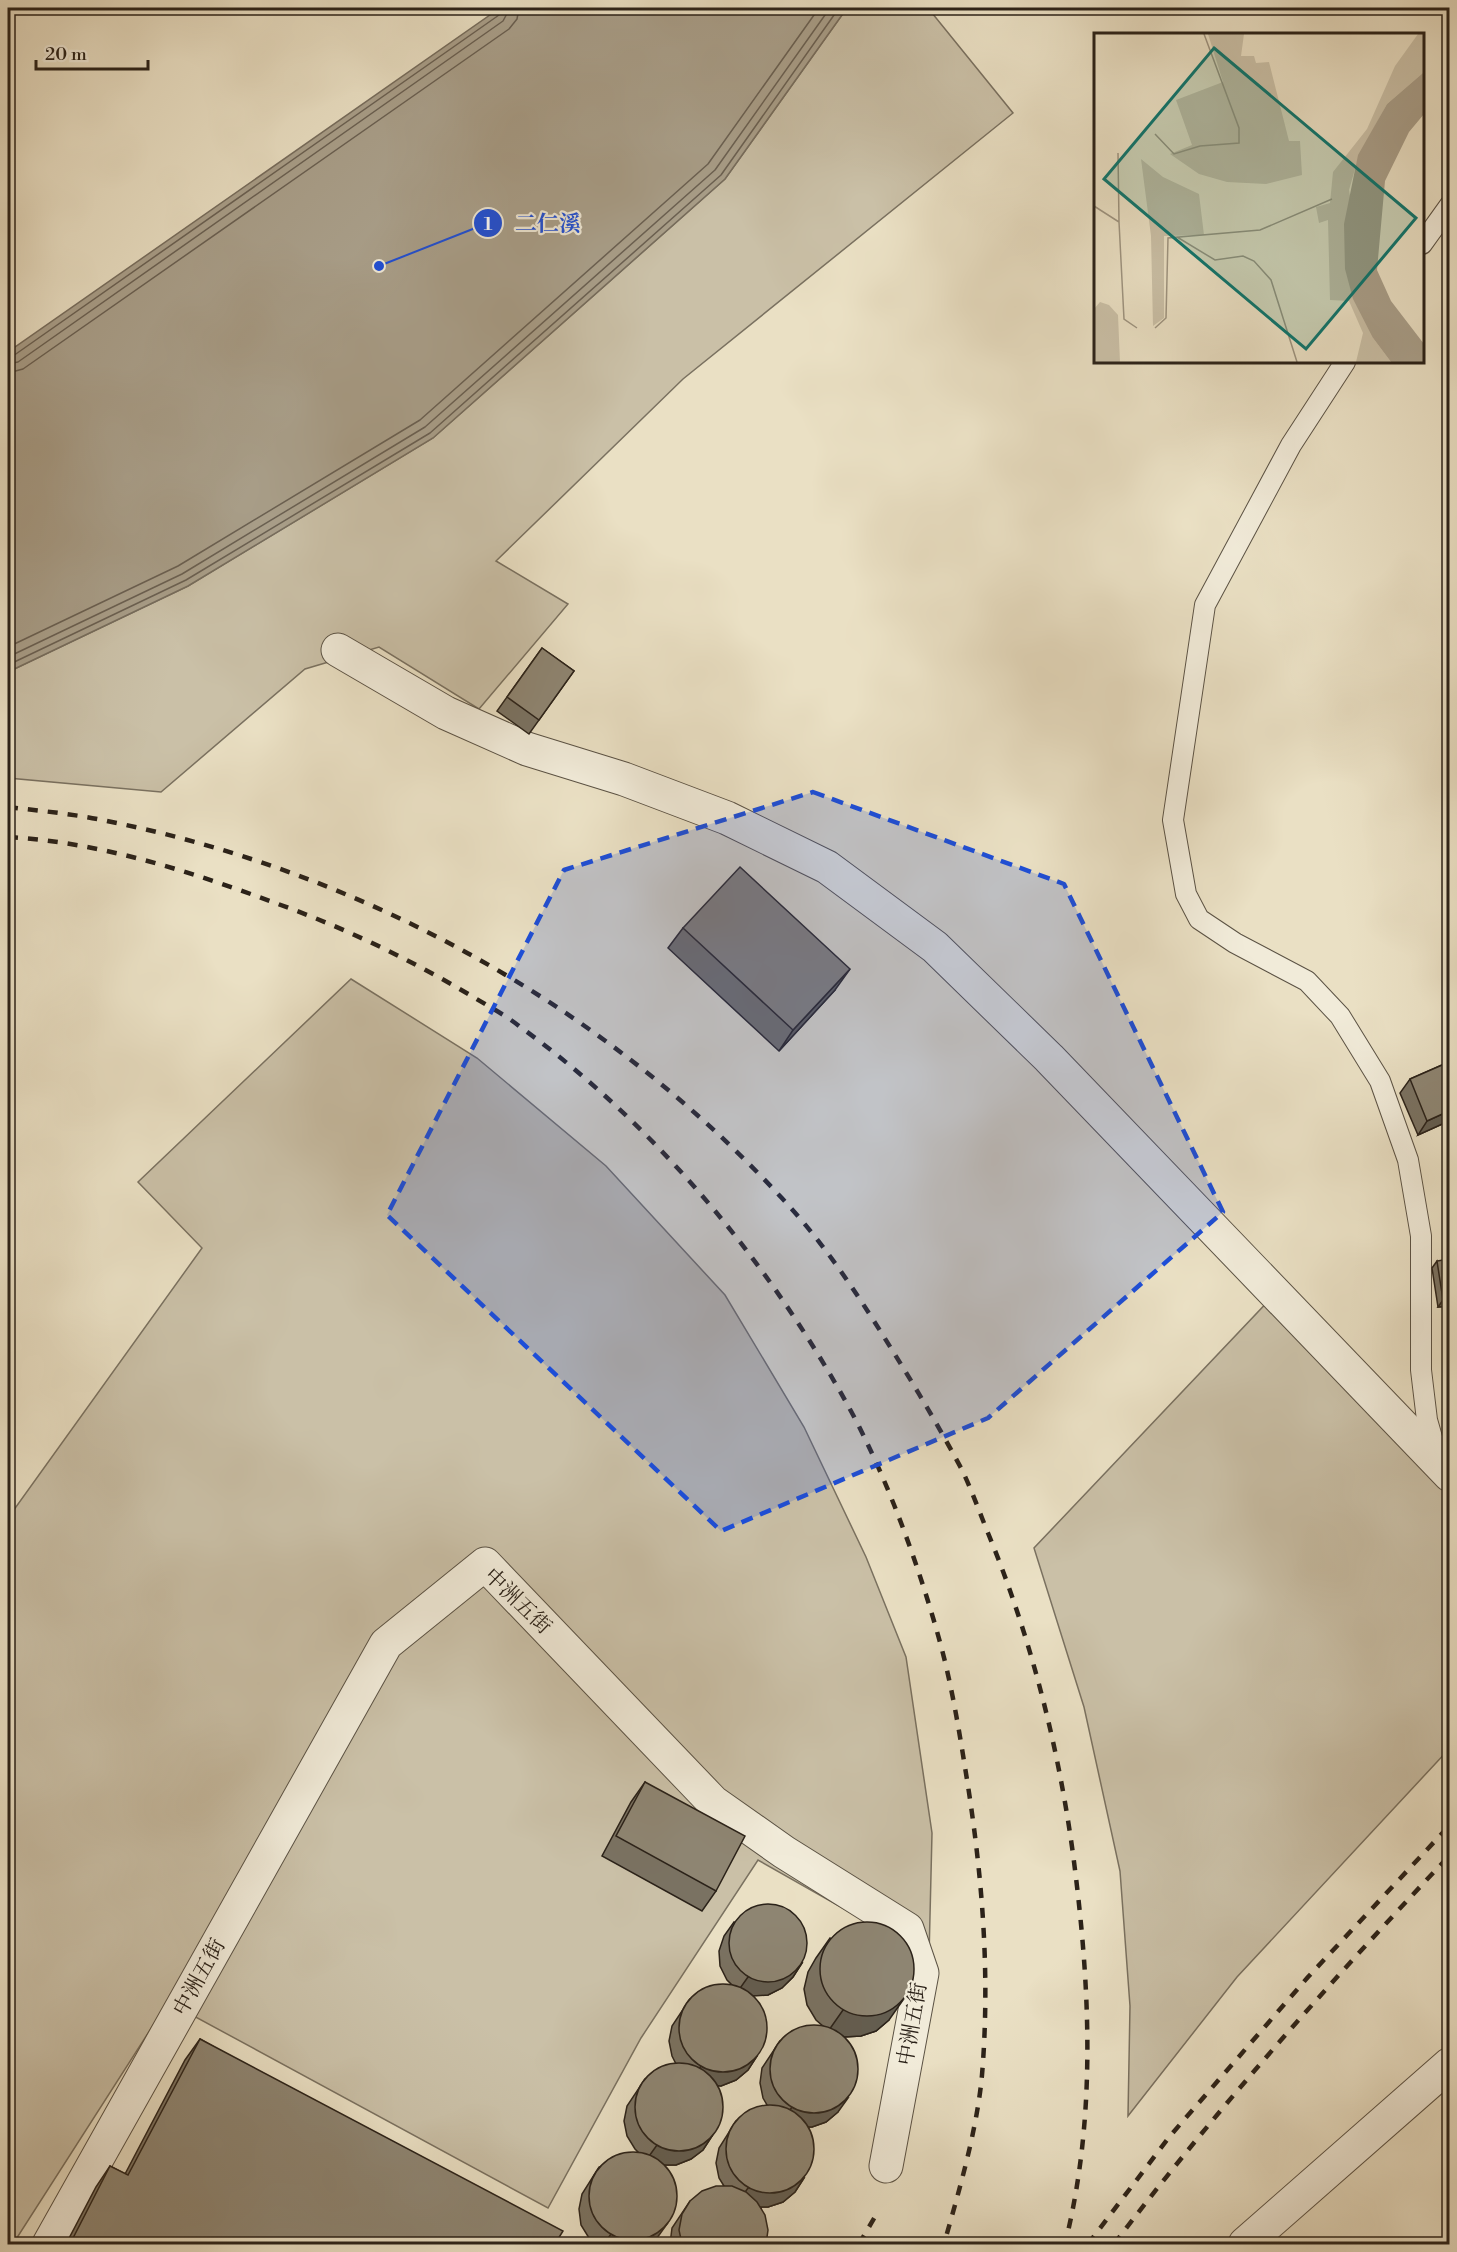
<svg xmlns="http://www.w3.org/2000/svg" width="1457" height="2252" viewBox="0 0 1457 2252" font-family="'Libre Bodoni','Noto Serif TC',serif">
  <style>
    .green { fill: #cac0a7; stroke: #7a7160; stroke-width: 1.5 }
    .water { fill: #a99f8a; stroke: #776d5d; stroke-width: 1.5 }
    .lines { fill: none; stroke-linecap: round; stroke-linejoin: round }
    .shore { stroke: #6a6052; stroke-width: 1.5 }
    .lane-casing { stroke: #5b5244; stroke-width: 22 }
    .street-casing { stroke: #5b5244; stroke-width: 35 }
    .lane { stroke: #f1ebd9; stroke-width: 20 }
    .street { stroke: #f1ebd9; stroke-width: 33 }
    .rail { stroke: #2b2219; stroke-width: 4.5; stroke-dasharray: 10 10; stroke-linecap: butt }
    .wall { fill: #7a7262; stroke: #2b2219; stroke-width: 1.5 }
    .shaded-wall { fill: #635d50; stroke: #2b2219; stroke-width: 1.5 }
    .building { fill: #8e8572; stroke: #2b2219; stroke-width: 1.5 }
    .marked { fill: #1d4ed8; fill-opacity: 0.2; stroke: #1d4ed8; stroke-width: 4.5; stroke-dasharray: 12 8; stroke-linejoin: round }
    .labels { text-anchor: middle; stroke-width: 4.5; stroke-linejoin: round; paint-order: stroke }
    .street-label { font-size: 21px; fill: #2b2219; stroke: #f1ebd9 }
    .inset-road { fill: none; stroke: #9e9480; stroke-width: 1.5 }
    .view { fill: #0f766e; fill-opacity: 0.15; stroke: #0f766e; stroke-width: 3 }
    .inset-edge { fill: none; stroke: #2b2219; stroke-width: 3 }
    .leader { fill: none; stroke: #1d4ed8; stroke-width: 2 }
    .callout-dot { fill: #1d4ed8; stroke: #f1ebd9; stroke-width: 2 }
    .mark-label { font-size: 18px; text-anchor: middle; font-weight: bold; fill: #fff }
    .callout-label { font-size: 22px; text-anchor: middle; font-weight: bold; fill: #1d4ed8; stroke: #f1ebd9; stroke-width: 4.5; stroke-linejoin: round; paint-order: stroke }
  </style>
  <rect width="100%" height="100%" fill="#eae0c4"/>
  <filter id="stains"><feTurbulence type="fractalNoise" baseFrequency=".00333" numOctaves="4"/><feColorMatrix values="0 0 0 0 .2 0 0 0 0 .09 0 0 0 0 .02 0 0 0 .5 -.17"/></filter>
  <radialGradient id="worn" r=".72"><stop offset=".6" stop-color="#630" stop-opacity="0"/><stop offset="1" stop-color="#630" stop-opacity=".3"/></radialGradient>
  <g class="green">
    <polygon points="847,8 928,8 1013,113 683,379 496,561 568,604 479,709 379,647 305,669 161,792 8,778 8,672 188,586 433,438 725,179"/>
    <polygon points="351,979 477,1058 606,1166 725,1295 804,1427 866,1557 906,1657 932,1833 929,1957 758,1860 641,2038 548,2208 168,2002 13,2244 8,2244 8,1518 202,1248 138,1182"/>
    <polygon points="1274,1295 1449,1495 1449,1749 1237,1977 1128,2116 1130,2006 1120,1871 1084,1707 1034,1548"/>
  </g>
  <polygon class="water" points="500,8 847,8 725,179 433,438 188,586 8,672 8,352"/>
  <g class="lines">
    <g class="shore">
      <polyline points="8,357 13,356 499,15 502,8"/>
      <polyline points="8,364 18,362 503,21 510,8"/>
      <polyline points="8,373 23,369 509,29 517,19 519,8"/>
      <polyline points="8,647 178,566 420,420 708,164 819,8"/>
      <polyline points="8,657 182,574 425,427 715,170 830,8"/>
      <polyline points="8,665 186,580 430,433 721,175 839,8"/>
    </g>
    <defs>
      <g id="lane">
        <polyline points="1422,244 1450,205"/>
        <polyline points="1345,362 1291,445 1205,605 1173,820 1186,894 1199,919 1235,943 1307,981 1340,1016 1380,1081 1408,1160 1421,1236 1421,1370 1427,1420 1437,1455"/>
      </g>
      <g id="street">
        <polyline points="338,650 446,713 527,749 624,779 727,818 827,867 935,947 1049,1058 1450,1475"/>
        <polyline points="49,2244 386,1644 485,1564 713,1802 784,1852 907,1929 922,1973 886,2166"/>
        <polyline points="1245,2244 1450,2064"/>
      </g>
    </defs>
    <use href="#lane" class="lane-casing"/>
    <use href="#street" class="street-casing"/>
    <use href="#lane" class="lane"/>
    <use href="#street" class="street"/>
    <g class="rail">
      <path d="M8 807C41 811 75 814 107 821 367 873 612 1010 790 1207 826 1247 856 1292 884 1337 911 1380 937 1423 961 1468 971 1488 979 1511 988 1533 1030 1635 1058 1744 1073 1854 1090 1984 1097 2116 1065 2244"/>
      <path d="M8 837C100 842 192 872 278 904 345 928 409 959 470 995 486 1005 504 1014 519 1026 653 1123 765 1257 846 1402 884 1470 917 1560 938 1635 952 1684 960 1736 968 1786 983 1883 990 1978 982 2075 977 2130 959 2191 944 2244"/>
      <polyline points="859,2244 876,2215"/>
      <polyline points="1088,2244 1170,2136 1308,1977 1450,1825"/>
      <path d="M1114 2244C1219 2106 1331 1981 1450 1855"/>
    </g>
  </g>
  <g class="wall">
    <polygon points="542,648 574,671 529,734 497,711"/>
    <polygon points="683,928 835,990 779,1051 668,948"/>
    <polygon points="1449,1062 1449,1121 1418,1135 1400,1093 1410,1079"/>
    <polygon points="1437,1261 1449,1306 1438,1307 1432,1268"/>
    <polygon points="645,1782 716,1891 702,1911 602,1856 631,1802"/>
    <polygon points="734,1922 802,1963 793,1977 782,1988 768,1995 752,1995 757,2056 748,2070 736,2080 721,2086 716,2085 712,2136 703,2150 691,2159 676,2165 664,2165 657,2238 649,2244 597,2244 589,2238 581,2225 579,2209 582,2194 599,2167 638,2152 635,2149 627,2136 624,2121 627,2106 645,2079 676,2064 672,2056 669,2041 672,2026 690,1999 732,1985 727,1980 720,1966 719,1951 724,1936"/>
    <polygon points="830,1938 889,2020 876,2031 861,2036 844,2037 841,2035 838,2112 826,2122 812,2127 808,2127 804,2178 795,2192 783,2202 768,2207 761,2207 766,2244 670,2244 672,2228 690,2201 724,2186 719,2178 716,2163 719,2148 736,2121 767,2105 763,2098 760,2083 762,2068 780,2041 824,2027 816,2020 807,2005 804,1989 808,1972 816,1958"/>
    <polygon points="200,2039 555,2244 66,2244 96,2187 110,2166 125,2174 185,2060"/>
  </g>
  <g class="shaded-wall">
    <polygon points="850,969 835,990 779,1051 793,1030"/>
    <polygon points="1449,1111 1449,1121 1418,1135 1427,1121"/>
    <polygon points="1449,1299 1449,1306 1438,1307 1443,1300"/>
    <polygon points="802,1963 793,1977 782,1988 768,1995 753,1996 738,1991 748,1977"/>
    <polygon points="903,2000 889,2020 876,2031 861,2036 844,2037 829,2030 843,2010"/>
    <polygon points="757,2056 748,2070 736,2080 721,2086 706,2085 691,2080 701,2066"/>
    <polygon points="848,2098 838,2112 826,2122 812,2127 797,2127 782,2121 792,2107"/>
    <polygon points="712,2136 703,2150 691,2159 676,2165 661,2165 647,2159 657,2145"/>
    <polygon points="804,2178 795,2192 783,2202 768,2207 753,2207 738,2202 748,2188"/>
    <polygon points="667,2224 657,2238 649,2244 604,2244 611,2234"/>
  </g>
  <g class="building">
    <polygon points="542,648 574,671 539,720 507,697"/>
    <polygon points="740,867 850,969 793,1030 683,928"/>
    <polygon points="1449,1062 1449,1111 1427,1121 1410,1079"/>
    <polygon points="1449,1259 1449,1299 1443,1300 1437,1261"/>
    <polygon points="645,1782 745,1836 716,1891 616,1836"/>
    <circle cx="768" cy="1943" r="39"/>
    <circle cx="867" cy="1969" r="47"/>
    <circle cx="723" cy="2028" r="44"/>
    <circle cx="814" cy="2069" r="44"/>
    <polygon points="200,2039 563,2231 555,2244 70,2244 110,2166 128,2175"/>
    <circle cx="679" cy="2107" r="44"/>
    <circle cx="770" cy="2149" r="44"/>
    <circle cx="633" cy="2196" r="44"/>
    <polygon points="716,2186 732,2186 746,2192 757,2202 765,2215 768,2230 766,2244 682,2244 679,2230 682,2214 690,2201 702,2191"/>
  </g>
  <path class="marked" d="M813 792 1064 884 1223 1212 988 1418 721 1531 387 1215 564 870Z"/>
  <g class="labels">
    <g class="street-label">
      <text transform="translate(518 1601) rotate(44)" y="7">中洲五街</text>
      <text transform="translate(199 1977) rotate(-61)" y="7">中洲五街</text>
      <text transform="translate(912 2024) rotate(-80)" y="7">中洲五街</text>
    </g>
  </g>
  <g transform="translate(1094 33)">
    <rect width="330" height="330" fill="#eae0c4"/>
    <path d="M114 1H150L147 23H160L162 30 175 29 195 108H206L208 142 172 151 133 149 105 141 76 121 98 112 82 67 129 49ZM324 1H330V39L293 71 265 122 255 157 279 305 297 329H262L269 300 255 268 236 267 234 187 225 190 222 174 236 170 239 139 273 96 301 33ZM47 126 69 144 105 161 110 202 70 203V285L59 293 57 203ZM6 269 15 272 24 282 26 329H0V276Z" fill="#cac0a7"/>
    <path d="M330 39V81L315 99 291 148 283 237 297 268 330 311V329H297L279 305 259 266 251 236 250 191 264 122 293 71Z" fill="#a99f8a"/>
    <path class="inset-road" d="M61 101 80 121 106 113 145 110V95L110 1M24 120 25 189M0 173 25 189 30 286 43 295M83 204 121 227 149 223 160 228 177 247 203 329M61 295 72 285 74 205 166 197 238 166"/>
    <path class="view" d="M120 15 322 185 212 316 10 146Z"/>
    <rect width="330" height="330" class="inset-edge"/>
  </g>
  <path class="leader" d="M379 266L488 223"/>
  <g class="callout-dot">
    <circle cx="379" cy="266" r="6"/>
    <circle cx="488" cy="223" r="15"/>
  </g>
  <g class="mark-label">
    <text x="488" y="230">1</text>
  </g>
  <g class="callout-label">
    <text x="548" y="231">二仁溪</text>
  </g>
  <rect width="1457" height="2252" fill="none" stroke="#eae0c4" stroke-width="30"/>
  <rect x="9" y="9" width="1439" height="2234" fill="none" stroke="#2b2219" stroke-width="3"/>
  <rect x="15" y="15" width="1427" height="2222" fill="none" stroke="#2b2219" stroke-width="1.5"/>
  <path d="M36 60v9h112v-9" fill="none" stroke="#2b2219" stroke-width="3"/>
  <text x="45" y="60" font-size="18" fill="#2b2219" stroke="#f1ebd9" stroke-width="4.5" paint-order="stroke">20 m</text>
  <rect width="100%" height="100%" filter="url(#stains)"/>
  <rect width="100%" height="100%" fill="url(#worn)"/>
</svg>
